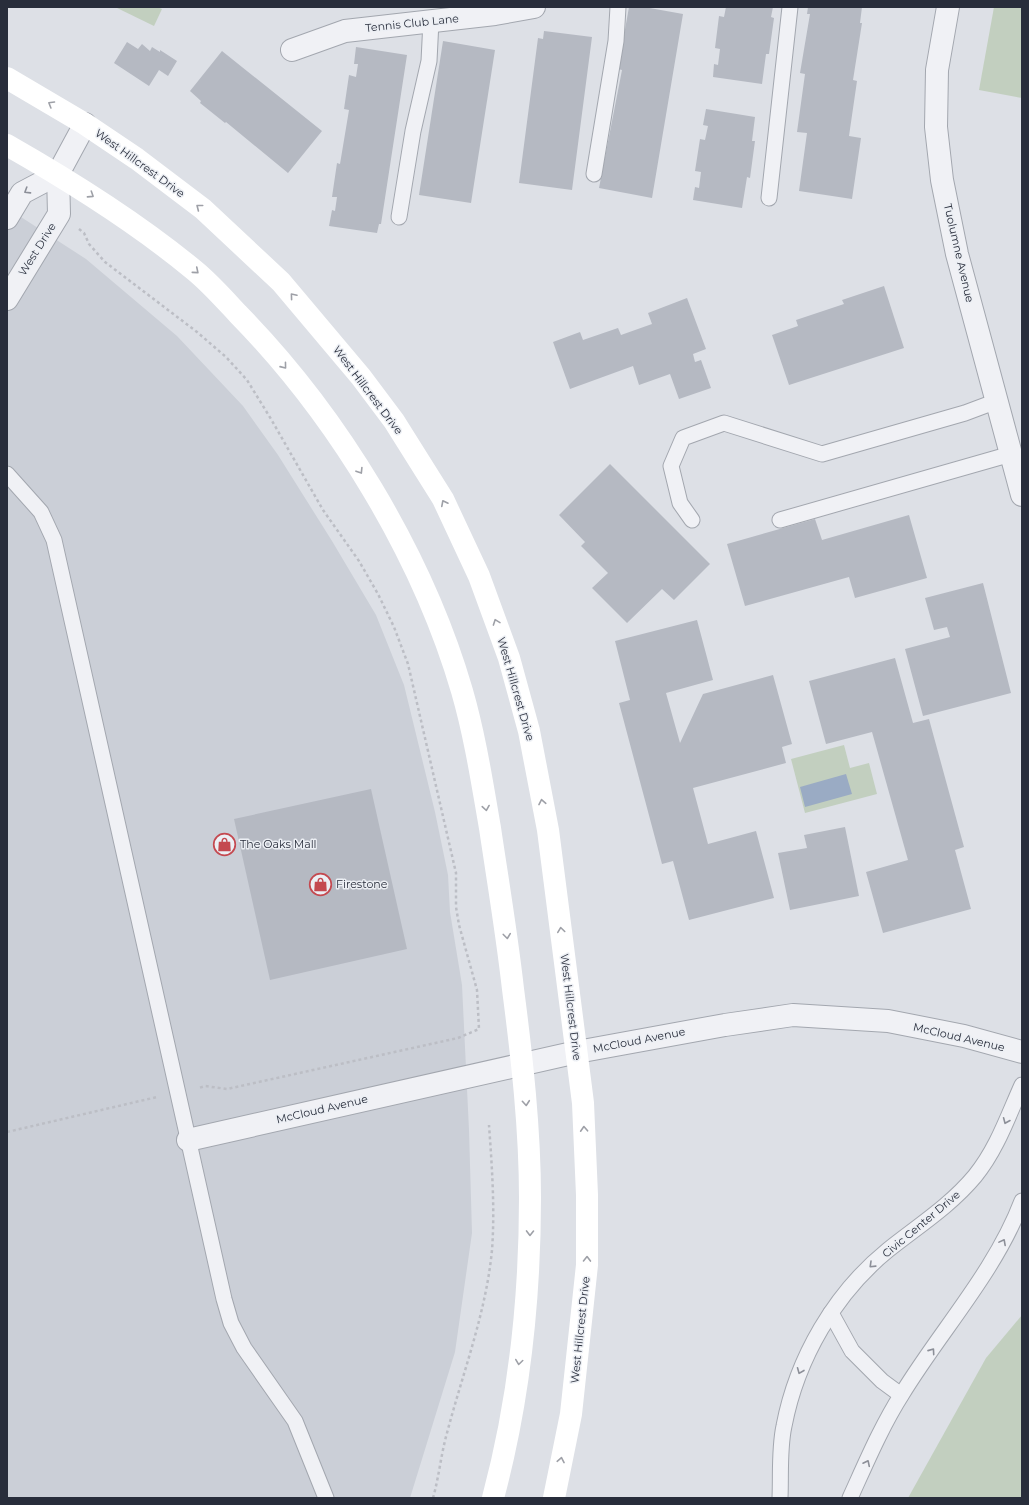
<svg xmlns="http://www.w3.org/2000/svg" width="1029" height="1505" viewBox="0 0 1029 1505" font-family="Montserrat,sans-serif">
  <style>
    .built { fill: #cbcfd7 }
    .green { fill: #c2cfbf }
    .water { fill: #9aabc4 }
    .building { fill: #b5b9c2 }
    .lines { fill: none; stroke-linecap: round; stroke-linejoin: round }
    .lane-casing { stroke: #a3a7af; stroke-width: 17 }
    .street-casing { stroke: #a3a7af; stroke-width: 24 }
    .path { stroke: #bcbec5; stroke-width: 2.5; stroke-dasharray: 3 3; stroke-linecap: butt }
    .lane { stroke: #f0f1f5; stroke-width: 15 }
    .street { stroke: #f0f1f5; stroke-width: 22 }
    .secondary { stroke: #fff; stroke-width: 22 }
    .oneway { stroke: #9ea0a7 }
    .oneway2 { stroke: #8c8f98 }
    .labels { text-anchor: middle; stroke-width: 3; stroke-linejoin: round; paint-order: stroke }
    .street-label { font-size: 11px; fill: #282d3b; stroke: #eceff4 }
    .poi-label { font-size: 11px; fill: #282d3b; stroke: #eceff4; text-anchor: start }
  </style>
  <rect width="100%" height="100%" fill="#dde0e6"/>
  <polygon class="built" points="7,208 86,259 177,336 243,406 278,455 332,541 376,615 404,685 435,812 448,875 450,912 462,985 469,1130 472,1233 455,1352 410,1498 7,1498"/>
  <g class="green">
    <polygon points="115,7 157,7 162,9 154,26"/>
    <polygon points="994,7 1022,7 1022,98 979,90"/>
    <polygon points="844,745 850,768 869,763 877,794 805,813 791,759"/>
    <polygon points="1022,1315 1022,1498 908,1498 986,1358"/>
  </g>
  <polygon class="water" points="846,774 852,794 805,807 800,787"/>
  <g class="building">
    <polygon points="629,7 644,7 683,14 652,198 599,188 622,70 618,69"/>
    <polygon points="726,7 773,7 771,17 774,18 769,54 766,54 762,84 713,77 714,64 718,65 720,49 715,48 719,16 724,17"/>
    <polygon points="808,7 862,7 860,23 862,23 853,80 857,81 849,136 861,138 852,199 799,191 807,133 797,132 805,74 800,73 810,14 807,14"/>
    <polygon points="544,31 592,37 572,190 519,183 538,38 543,39"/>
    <polygon points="443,41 495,50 471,203 419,195"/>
    <polygon points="127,42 138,49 142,44 150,51 152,47 160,52 160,50 177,61 168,76 159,70 149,86 114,63"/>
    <polygon points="356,47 407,55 381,224 379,224 377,233 329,226 332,210 335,211 337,197 332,197 337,163 340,164 349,110 344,109 349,75 356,77 358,64 354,64"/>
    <polygon points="222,51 322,131 288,173 226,122 225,123 200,103 201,101 190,91"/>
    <polygon points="706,109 755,117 752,141 755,141 750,178 747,177 742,208 693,200 695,187 699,188 701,172 695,171 700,139 705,140 708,126 703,125"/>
    <polygon points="884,286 904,348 789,385 772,335 798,326 796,320 844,304 842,300"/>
    <polygon points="687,298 706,349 693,354 695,362 701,360 711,388 679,399 670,374 639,385 633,366 570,389 553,342 580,332 583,340 618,328 621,335 652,324 648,313"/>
    <polygon points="610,464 710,564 674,600 662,589 627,623 592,588 608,573 581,546 585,542 559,515"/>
    <polygon points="909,515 927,578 855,598 849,577 745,606 727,544 815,519 822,540"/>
    <polygon points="983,583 1011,693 923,716 905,649 950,637 947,627 934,630 925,598"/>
    <polygon points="697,620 713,680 666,693 680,743 703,694 773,675 792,744 782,747 786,763 693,788 708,844 756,831 774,898 689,920 673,861 662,864 619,703 630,700 615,641"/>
    <polygon points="895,658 913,723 929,719 964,847 955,850 971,909 883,933 866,872 908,860 872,732 826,744 809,681"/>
    <polygon points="371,789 407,949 270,980 234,819"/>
    <polygon points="845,827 859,896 790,910 778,853 807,848 804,835"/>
  </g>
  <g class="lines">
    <defs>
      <g id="lane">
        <polyline points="594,174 616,41 618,7"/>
        <polyline points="769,198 790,7"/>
        <polyline points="399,217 413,131 429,61 431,21"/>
        <polyline points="7,474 41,512 54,540 224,1299 231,1323 244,1348 295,1421 326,1498"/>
        <polyline points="692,520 680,503 671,466 683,438 724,423 822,454 965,413 997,401"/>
        <polyline points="780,520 1011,454"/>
        <polyline points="831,1313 852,1351 882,1381 901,1395"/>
        <path d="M780 1498C781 1475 779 1449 784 1426 797 1358 835 1293 888 1250 918 1226 950 1206 975 1176 997 1149 1008 1116 1022 1085"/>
        <path d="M850 1498C866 1463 881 1427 902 1394 941 1330 995 1272 1022 1201"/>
      </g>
      <g id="street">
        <polyline points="948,7 937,70 936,127 942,180 957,254 1022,495"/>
        <polyline points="292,50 345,31 495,14 534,7"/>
        <polyline points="7,218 22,193 58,174"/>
        <polyline points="7,299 59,214 58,174 85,124"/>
        <polyline points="188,1140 577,1052 725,1025 793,1015 888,1021 964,1036 1022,1052"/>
      </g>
    </defs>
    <use href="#lane" class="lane-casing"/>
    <use href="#street" class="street-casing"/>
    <g class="path">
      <polyline points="79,229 84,233 89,244 105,262 197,332 226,357 247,380 271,419 323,510 359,561 378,594 394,627 408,664 456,873 456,907 459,925 477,990 479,1029 458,1038 227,1089 205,1086 199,1088"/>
      <polyline points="7,1132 157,1097"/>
      <path d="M433 1498C439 1477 441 1454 447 1433 463 1372 486 1313 492 1250 495 1209 492 1167 489 1125"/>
    </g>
    <use href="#lane" class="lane"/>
    <use href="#street" class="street"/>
    <g class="secondary">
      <polyline points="7,78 85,124 137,159 203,209 281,282 361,377 394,421 443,499 479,576 509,658 529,731 548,830 583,1103 587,1195 587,1265 571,1414 554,1498"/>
      <path d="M7 145C72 182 136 222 194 270 210 283 224 299 238 314 337 415 422 554 462 691 475 736 482 782 490 828 498 882 507 935 513 989 522 1058 530 1129 530 1198 530 1299 519 1401 493 1498"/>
    </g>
  </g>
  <defs><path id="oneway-chevron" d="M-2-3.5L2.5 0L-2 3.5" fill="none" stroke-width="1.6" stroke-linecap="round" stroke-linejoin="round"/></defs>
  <g class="oneway">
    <use href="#oneway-chevron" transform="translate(51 104) rotate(-149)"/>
    <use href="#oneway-chevron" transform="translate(91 195) rotate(33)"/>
    <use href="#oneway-chevron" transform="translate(199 207) rotate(-142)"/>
    <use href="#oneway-chevron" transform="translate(196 271) rotate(40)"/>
    <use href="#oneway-chevron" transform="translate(293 296) rotate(-130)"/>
    <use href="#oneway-chevron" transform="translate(284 366) rotate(51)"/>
    <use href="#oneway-chevron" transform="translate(360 471) rotate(58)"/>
    <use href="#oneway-chevron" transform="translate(444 503) rotate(-117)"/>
    <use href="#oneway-chevron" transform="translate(496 622) rotate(-110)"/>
    <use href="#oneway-chevron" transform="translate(542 802) rotate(-101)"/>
    <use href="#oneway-chevron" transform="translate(486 808) rotate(81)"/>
    <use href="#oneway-chevron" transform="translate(561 930) rotate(-98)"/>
    <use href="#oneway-chevron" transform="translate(507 936) rotate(83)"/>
    <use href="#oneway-chevron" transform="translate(526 1103) rotate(85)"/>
    <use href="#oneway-chevron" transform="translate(584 1129) rotate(-93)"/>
    <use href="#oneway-chevron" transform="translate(530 1233) rotate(91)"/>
    <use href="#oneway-chevron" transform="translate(587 1259) rotate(-89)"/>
    <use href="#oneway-chevron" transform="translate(519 1362) rotate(98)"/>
    <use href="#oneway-chevron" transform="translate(561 1460) rotate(-79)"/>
  </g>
  <g class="oneway2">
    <use href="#oneway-chevron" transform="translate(27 191) rotate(148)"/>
    <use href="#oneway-chevron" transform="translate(1006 1121) rotate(113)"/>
    <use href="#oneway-chevron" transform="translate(1003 1242) rotate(-62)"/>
    <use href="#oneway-chevron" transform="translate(872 1265) rotate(136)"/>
    <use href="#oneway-chevron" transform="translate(932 1351) rotate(-55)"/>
    <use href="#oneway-chevron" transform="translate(800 1371) rotate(112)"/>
    <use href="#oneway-chevron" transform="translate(867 1463) rotate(-64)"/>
  </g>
  <defs>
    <symbol id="shop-ring" viewBox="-11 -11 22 22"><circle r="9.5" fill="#eceff4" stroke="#c44950" stroke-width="1.5"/><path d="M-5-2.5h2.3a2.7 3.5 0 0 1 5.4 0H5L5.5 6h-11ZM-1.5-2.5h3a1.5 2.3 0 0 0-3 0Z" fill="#c44950"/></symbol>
  </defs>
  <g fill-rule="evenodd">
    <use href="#shop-ring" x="212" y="832" width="25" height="25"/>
    <use href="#shop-ring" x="308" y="872" width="25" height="25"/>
  </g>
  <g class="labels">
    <g class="street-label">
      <text transform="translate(412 23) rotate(-6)" y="4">Tennis Club Lane</text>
      <text transform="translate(140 163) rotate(36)" y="4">West Hillcrest Drive</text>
      <text transform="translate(37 249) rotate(-58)" y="4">West Drive</text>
      <text transform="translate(959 253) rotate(77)" y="4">Tuolumne Avenue</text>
      <text transform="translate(368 390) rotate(53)" y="4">West Hillcrest Drive</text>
      <text transform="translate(516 689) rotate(74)" y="4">West Hillcrest Drive</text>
      <text transform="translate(571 1007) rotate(83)" y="4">West Hillcrest Drive</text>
      <text transform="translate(959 1037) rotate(13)" y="4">McCloud Avenue</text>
      <text transform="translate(639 1040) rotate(-11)" y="4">McCloud Avenue</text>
      <text transform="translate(322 1109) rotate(-13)" y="4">McCloud Avenue</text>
      <text transform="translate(921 1224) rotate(-40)" y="4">Civic Center Drive</text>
      <text transform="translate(580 1330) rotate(-84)" y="4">West Hillcrest Drive</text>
    </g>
    <g class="poi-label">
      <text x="240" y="848">The Oaks Mall</text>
      <text x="336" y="888">Firestone</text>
    </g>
  </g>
  <rect width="1029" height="1505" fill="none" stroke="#282d3b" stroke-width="16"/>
</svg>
